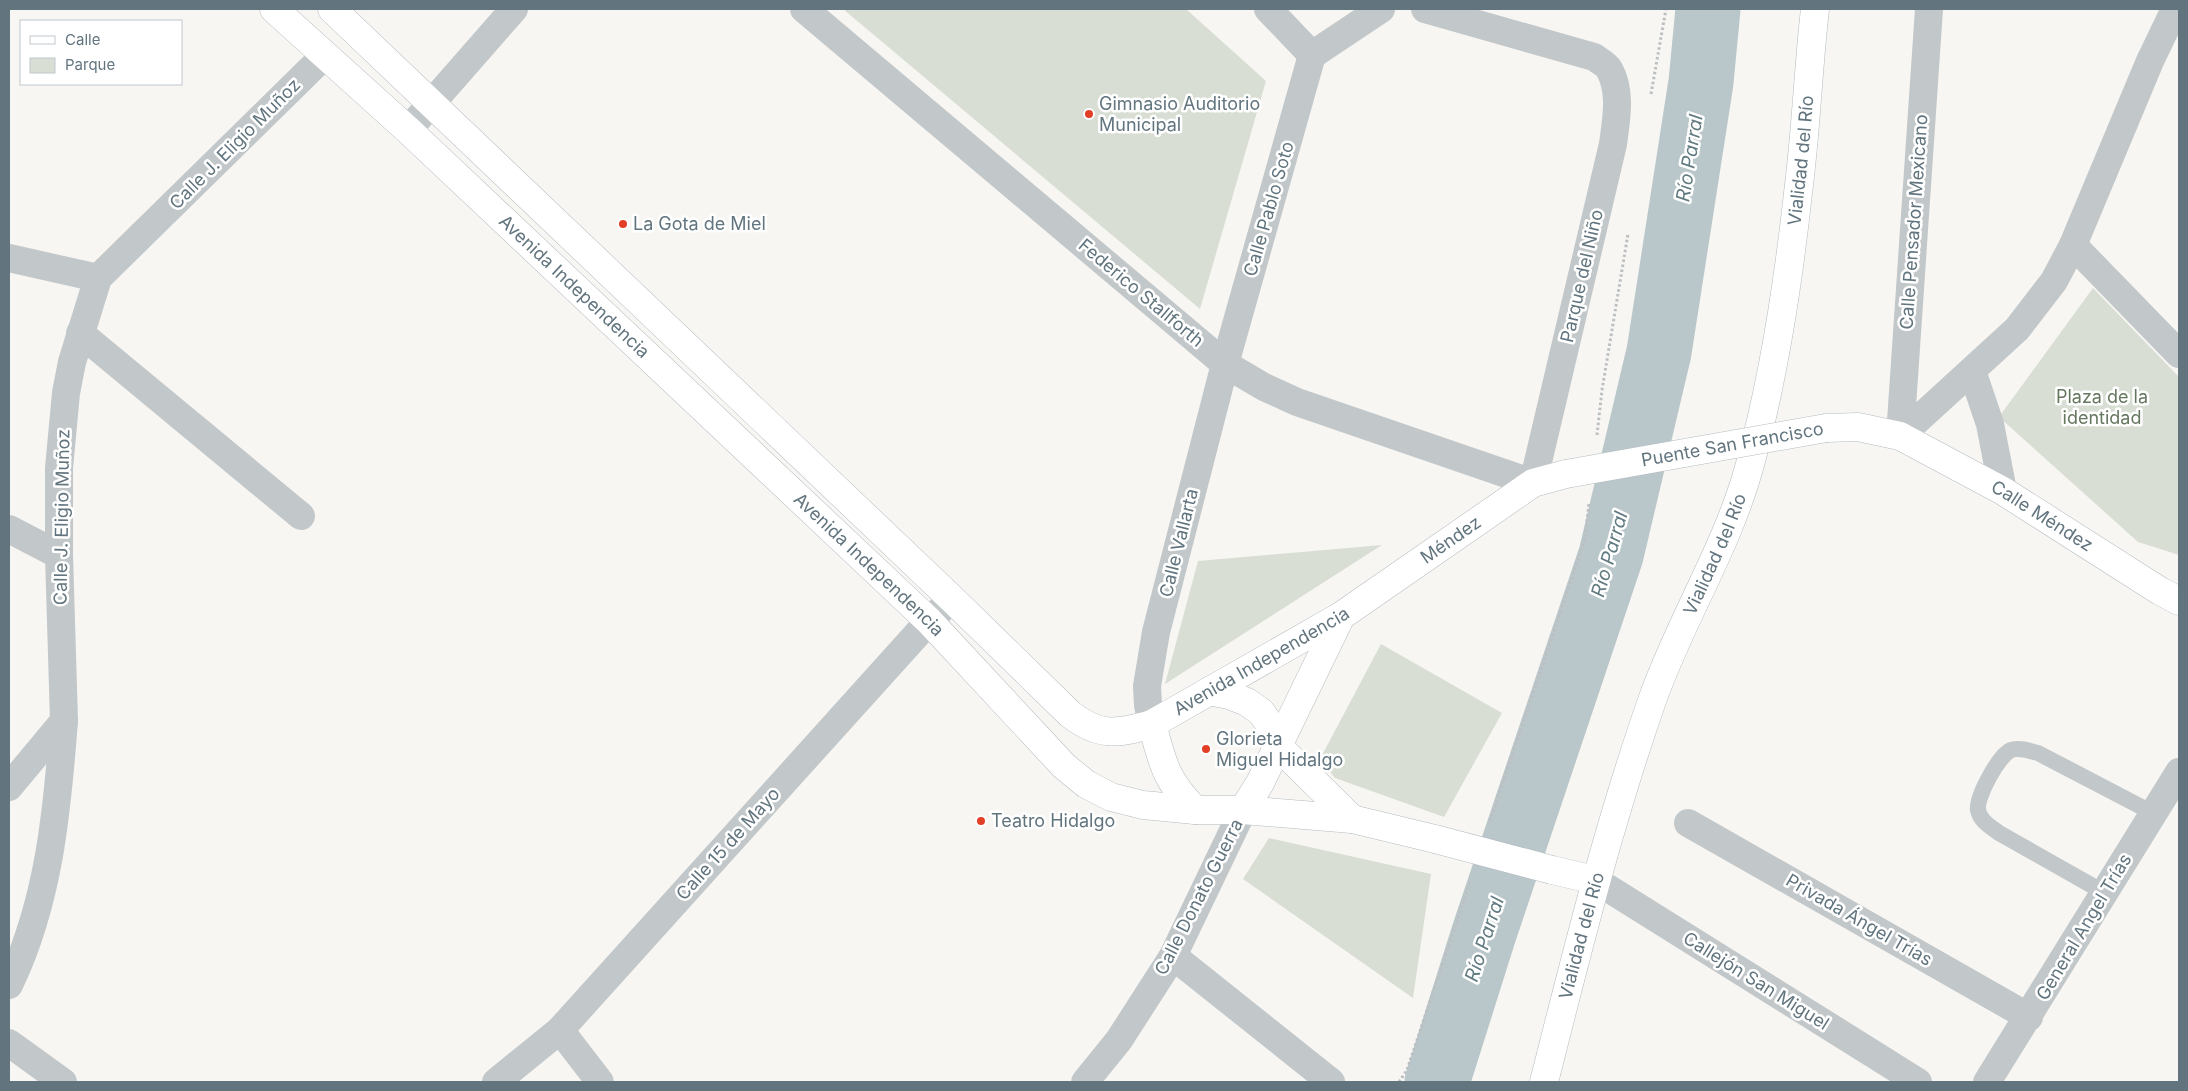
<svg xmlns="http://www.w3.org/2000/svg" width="2188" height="1091" viewBox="0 0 2188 1091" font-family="Inter,sans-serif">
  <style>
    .green { fill: #d9ded4 }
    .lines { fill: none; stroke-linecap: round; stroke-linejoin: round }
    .river { stroke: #bac7ca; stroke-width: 65 }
    .secondary-casing { stroke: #b6bcc0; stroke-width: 29 }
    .path { stroke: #bcbfc1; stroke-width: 3; stroke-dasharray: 2.5 2.5; stroke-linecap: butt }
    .lane { stroke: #c2c7c9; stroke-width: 16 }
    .street { stroke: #c2c7c9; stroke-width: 28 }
    .secondary { stroke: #fff; stroke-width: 28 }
    .secondary-bridge-casing { stroke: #b6bcc0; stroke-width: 29; stroke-linecap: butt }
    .secondary-bridge { stroke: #fff; stroke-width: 28 }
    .poi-dot { fill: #e33f27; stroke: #fff; stroke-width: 2 }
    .labels { text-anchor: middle; stroke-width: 5; stroke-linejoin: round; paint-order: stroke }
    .poi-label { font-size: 18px; fill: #62757f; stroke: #fff; text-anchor: start }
    .street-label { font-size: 18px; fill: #62757f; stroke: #fff }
    .park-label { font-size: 18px; fill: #667760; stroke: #fff }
    .water-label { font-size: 19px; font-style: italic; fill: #617b81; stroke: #fff }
  </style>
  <rect width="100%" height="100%" fill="#f7f6f3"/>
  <g class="green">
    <polygon points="843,9 1186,9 1266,81 1200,309"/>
    <polygon points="2093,288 2179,377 2179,555 2138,542 1999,417"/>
    <polygon points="1382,545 1165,684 1198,561"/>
    <polygon points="1381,644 1502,713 1444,817 1335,778 1320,759"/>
    <polygon points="1269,838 1431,874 1413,998 1243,879"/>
  </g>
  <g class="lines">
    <polyline class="river" points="1437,1082 1484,933 1611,555 1659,352 1701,82 1708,9"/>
    <defs>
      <g id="secondary">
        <path id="s1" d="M274 9 408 130 929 621 1064 766 1086 784 1111 797 1143 805 1195 810H1243L1352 819 1435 839"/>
        <path id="s2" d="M332 9 952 599 1070 714C1099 737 1117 734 1152 724L1341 616 1533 483 1566 474"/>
        <path id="s3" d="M1826 428 1858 427 1900 436 2003 491 2160 591 2179 601"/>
        <polyline points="1209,691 1229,695 1247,702 1261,712 1268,722 1277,745 1352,819"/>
        <path d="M1152 724C1163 764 1165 779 1195 810"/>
        <polyline points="1243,810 1260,783 1341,616"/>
        <polyline points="1552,870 1595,880"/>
        <path id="s4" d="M1544 1082C1577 952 1609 822 1654 695 1682 618 1727 547 1749 468 1774 378 1788 285 1798 193 1806 132 1808 70 1815 9"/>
      </g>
    </defs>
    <use href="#secondary" class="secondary-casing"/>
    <g class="path">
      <polyline points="1651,94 1666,9"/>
      <polyline points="1597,435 1602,390 1628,234"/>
      <polyline points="1490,821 1585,539 1589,503"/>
      <polyline points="1399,1082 1407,1070 1470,882"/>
    </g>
    <path class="lane" d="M2105 893 1999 833C1991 827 1980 821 1978 810 1976 797 1999 755 2011 750 2020 747 2029 751 2038 753L2153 813"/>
    <g class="street">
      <path d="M804 9 1225 364 1264 387 1297 402 1533 483 1613 144C1616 121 1622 91 1609 69 1606 64 1598 60 1594 57L1425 9"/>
      <polyline points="1268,9 1312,55"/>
      <polyline points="1312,55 1381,9"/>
      <polyline points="408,130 514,9"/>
      <polyline points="2073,245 2179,354"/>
      <polyline points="9,258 98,278"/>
      <polyline points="80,333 301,516"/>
      <polyline points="1972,371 1990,424 2003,491"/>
      <polyline points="1900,436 2017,329 2054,281 2073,245 2150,61 2175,9"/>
      <polyline points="1900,436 1929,9"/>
      <polyline points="9,529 59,555"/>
      <polyline points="1152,724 1148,705 1147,686 1156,632 1225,364 1312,55"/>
      <polyline points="9,787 64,721 59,555 59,468 66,393 72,362 98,278 324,56"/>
      <polyline points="1688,823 2029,1017"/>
      <polyline points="1595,880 1918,1082"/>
      <polyline points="1173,956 1331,1082"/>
      <path d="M9 985C49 902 57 812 64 721"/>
      <polyline points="560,1030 600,1082"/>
      <polyline points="9,1043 63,1082"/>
      <polyline points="496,1082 560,1030 929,621 952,599"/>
      <polyline points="1085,1082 1119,1040 1173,956 1243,810"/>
      <polyline points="1987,1082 2179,772"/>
    </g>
    <use href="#secondary" class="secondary"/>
    <defs>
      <g id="secondary-bridge">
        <path id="s5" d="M1566 474 1826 428"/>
        <polyline points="1435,839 1552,870"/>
      </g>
    </defs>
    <use href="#secondary-bridge" class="secondary-bridge-casing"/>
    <use href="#secondary-bridge" class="secondary-bridge"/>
  </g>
  <g class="poi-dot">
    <circle cx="1089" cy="114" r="5"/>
    <circle cx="623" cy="224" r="5"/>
    <circle cx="1206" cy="749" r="5"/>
    <circle cx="981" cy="821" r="5"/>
  </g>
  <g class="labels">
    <g class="poi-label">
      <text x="1099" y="110">Gimnasio Auditorio<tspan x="1099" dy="21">Municipal</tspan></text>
      <text x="633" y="230">La Gota de Miel</text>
      <text x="1216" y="745">Glorieta<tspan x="1216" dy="21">Miguel Hidalgo</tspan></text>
      <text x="991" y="827">Teatro Hidalgo</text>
    </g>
    <g class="street-label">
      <text transform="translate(235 144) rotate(-45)" y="6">Calle J. Eligio Muñoz</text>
      <text dy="6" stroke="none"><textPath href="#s4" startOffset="961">Vialidad del Río</textPath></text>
      <text transform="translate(1269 209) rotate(-74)" y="6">Calle Pablo Soto</text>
      <text transform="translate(1914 222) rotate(-86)" y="6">Calle Pensador Mexicano</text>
      <text transform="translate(1582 276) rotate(-77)" y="6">Parque del Niño</text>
      <text dy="6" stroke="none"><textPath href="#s1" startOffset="409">Avenida Independencia</textPath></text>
      <text transform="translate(1141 293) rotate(40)" y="6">Federico Stallforth</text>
      <text dy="6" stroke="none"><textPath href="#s5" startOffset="169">Puente San Francisco</textPath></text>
      <text dy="6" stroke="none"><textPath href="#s3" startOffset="238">Calle Méndez</textPath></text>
      <text transform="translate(62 517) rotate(-89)" y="6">Calle J. Eligio Muñoz</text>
      <text dy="6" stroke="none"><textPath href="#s2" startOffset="1459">Méndez</textPath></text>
      <text transform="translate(1179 543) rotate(-76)" y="6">Calle Vallarta</text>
      <text dy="6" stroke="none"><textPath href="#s4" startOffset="556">Vialidad del Río</textPath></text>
      <text dy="6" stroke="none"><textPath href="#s1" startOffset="814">Avenida Independencia</textPath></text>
      <text dy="6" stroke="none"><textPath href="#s2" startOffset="1234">Avenida Independencia</textPath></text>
      <text transform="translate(728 844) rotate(-48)" y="6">Calle 15 de Mayo</text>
      <text transform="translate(1199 897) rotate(-63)" y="6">Calle Donato Guerra</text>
      <text transform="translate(1859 920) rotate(30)" y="6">Privada Ángel Trías</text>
      <text transform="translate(2084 927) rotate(-59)" y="6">General Angel Trías</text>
      <text dy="6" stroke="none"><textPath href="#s4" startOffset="151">Vialidad del Río</textPath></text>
      <text transform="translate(1756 981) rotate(32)" y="6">Callejón San Miguel</text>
    </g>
    <g class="park-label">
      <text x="2102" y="403">Plaza de la<tspan x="2102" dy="21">identidad</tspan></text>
    </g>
    <g class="water-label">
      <text transform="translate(1689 158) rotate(-81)" y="7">Río Parral</text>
      <text transform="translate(1609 554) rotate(-74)" y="7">Río Parral</text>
      <text transform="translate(1484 939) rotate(-72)" y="7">Río Parral</text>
    </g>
  </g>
  <rect width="2188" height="1091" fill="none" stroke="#62757f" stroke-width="20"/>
  <rect x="20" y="20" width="162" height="65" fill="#ffffff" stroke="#c0c8cc"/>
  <rect x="30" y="36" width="25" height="8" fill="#ffffff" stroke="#c0c8cc"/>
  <text x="65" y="45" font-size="15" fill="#62757f">Calle</text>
  <rect x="30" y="58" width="25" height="15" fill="#d9ded4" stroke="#c0c8cc"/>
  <text x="65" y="70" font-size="15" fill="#62757f">Parque</text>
</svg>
